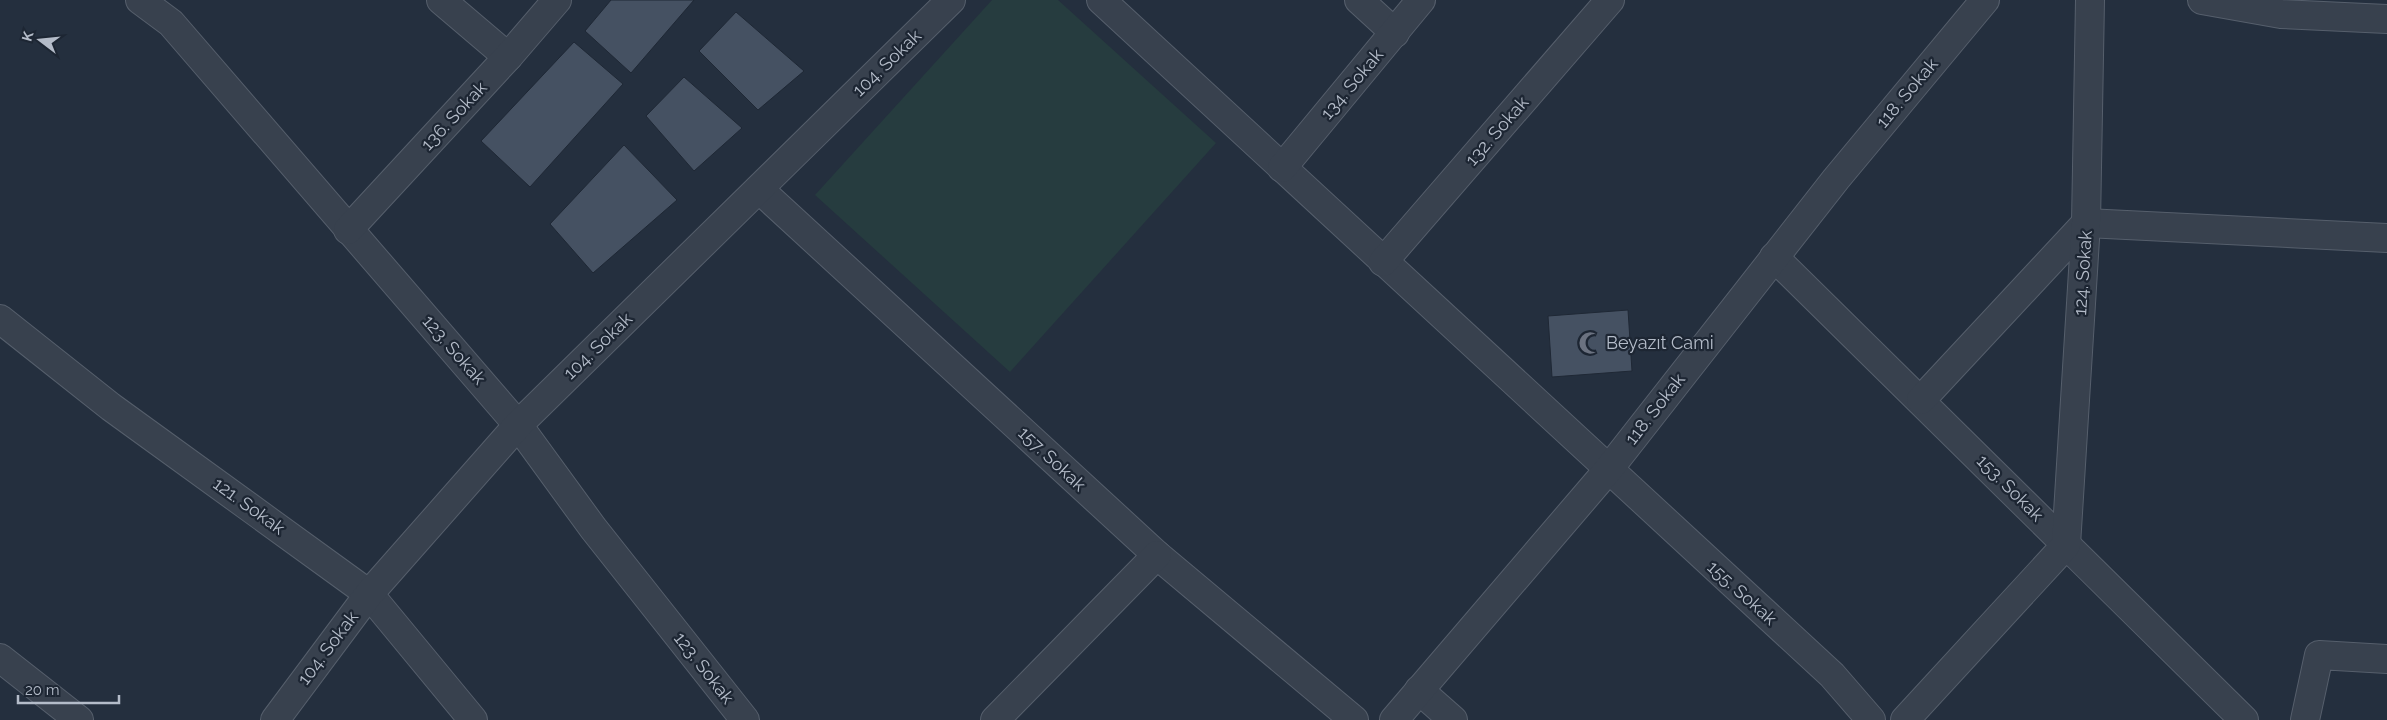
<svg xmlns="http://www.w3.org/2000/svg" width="2387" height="720" viewBox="0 0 2387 720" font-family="Raleway,sans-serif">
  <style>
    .green { fill: #263c3f }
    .building { fill: #455162; stroke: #1f2835 }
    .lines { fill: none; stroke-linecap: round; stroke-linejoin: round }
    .minor-casing { stroke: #565f6c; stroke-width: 30 }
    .minor { stroke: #38414e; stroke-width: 28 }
    .labels { text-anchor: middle; stroke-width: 4.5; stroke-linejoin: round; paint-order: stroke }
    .street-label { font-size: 18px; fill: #b4bcc9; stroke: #1d2633 }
    .poi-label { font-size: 18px; fill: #b4bcc9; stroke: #1d2633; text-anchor: start }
  </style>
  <rect width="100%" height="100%" fill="#242f3e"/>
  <polygon class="green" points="992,0 1058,0 1216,143 1010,372 815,195"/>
  <g class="building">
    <polygon points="611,0 694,0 631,73 585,31"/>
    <polygon points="736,12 804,71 758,110 699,51"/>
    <polygon points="574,42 623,84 530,187 481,141"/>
    <polygon points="684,77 742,128 694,171 646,116"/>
    <polygon points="624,145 677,200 593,273 550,224"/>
    <polygon points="1628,310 1632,371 1552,377 1548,316"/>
  </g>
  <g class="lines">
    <defs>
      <g id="minor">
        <polyline points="140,0 171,23 518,425 593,528 745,720"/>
        <polyline points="441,0 508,57"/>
        <polyline points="1101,0 1832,675 1871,720"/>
        <polyline points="1359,0 1395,33"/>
        <polyline points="2202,0 2281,14 2387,19"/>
        <polyline points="1282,168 1421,0"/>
        <polyline points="759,189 1157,555 1354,720"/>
        <polyline points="2086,223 2387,238"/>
        <polyline points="348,230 508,57 557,0"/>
        <path d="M1774 257C1932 411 2087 566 2244 720"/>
        <polyline points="1383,262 1610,0"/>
        <polyline points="0,319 111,407 369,594 473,720"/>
        <polyline points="1921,400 2086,223"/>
        <polyline points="0,658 79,720"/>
        <polyline points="1419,690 1453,720"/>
        <polyline points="275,720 369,594 518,425 951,0"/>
        <polyline points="995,720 1157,555"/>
        <polyline points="1394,720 1608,470 1836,179 1985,0"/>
        <polyline points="1905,720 2066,545 2086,223 2090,0"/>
        <polyline points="2305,720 2319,655 2387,659"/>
      </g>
    </defs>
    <use href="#minor" class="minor-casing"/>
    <use href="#minor" class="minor"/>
  </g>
  <defs>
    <symbol id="mosque-bare" viewBox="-9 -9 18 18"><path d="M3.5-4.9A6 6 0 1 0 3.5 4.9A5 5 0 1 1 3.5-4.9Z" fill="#6b7280" stroke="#1d2633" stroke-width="2.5" paint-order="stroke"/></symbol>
  </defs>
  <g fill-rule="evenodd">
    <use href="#mosque-bare" x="1574" y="327" width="32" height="32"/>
  </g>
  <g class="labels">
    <g class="street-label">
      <text transform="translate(887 63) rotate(-44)" y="6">104. Sokak</text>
      <text transform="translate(1352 84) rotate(-50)" y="6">134. Sokak</text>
      <text transform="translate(1907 93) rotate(-50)" y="6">118. Sokak</text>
      <text transform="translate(454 116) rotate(-47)" y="6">136. Sokak</text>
      <text transform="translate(1497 131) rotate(-49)" y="6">132. Sokak</text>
      <text transform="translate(2083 273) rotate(-86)" y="6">124. Sokak</text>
      <text transform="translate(598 346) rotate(-44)" y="6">104. Sokak</text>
      <text transform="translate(454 350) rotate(49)" y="6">123. Sokak</text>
      <text transform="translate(1655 409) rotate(-52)" y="6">118. Sokak</text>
      <text transform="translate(1052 459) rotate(43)" y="6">157. Sokak</text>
      <text transform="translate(2010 488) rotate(45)" y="6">153. Sokak</text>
      <text transform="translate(249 506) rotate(36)" y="6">121. Sokak</text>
      <text transform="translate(1742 593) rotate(42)" y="6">155. Sokak</text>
      <text transform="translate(328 648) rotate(-53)" y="6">104. Sokak</text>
      <text transform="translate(704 668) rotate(52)" y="6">123. Sokak</text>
    </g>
    <g class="poi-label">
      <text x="1606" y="349">Beyazıt Cami</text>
    </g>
  </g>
  <g transform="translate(40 40) rotate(286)" stroke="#1d2633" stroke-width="4" paint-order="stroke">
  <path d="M0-4L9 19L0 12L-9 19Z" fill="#b4bcc9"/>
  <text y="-8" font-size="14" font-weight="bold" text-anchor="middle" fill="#b4bcc9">K</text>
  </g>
  <path d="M18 695v8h101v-8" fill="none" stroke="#b4bcc9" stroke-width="2.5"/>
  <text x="25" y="695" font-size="15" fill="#b4bcc9" stroke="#1d2633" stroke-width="4" paint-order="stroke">20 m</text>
</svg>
